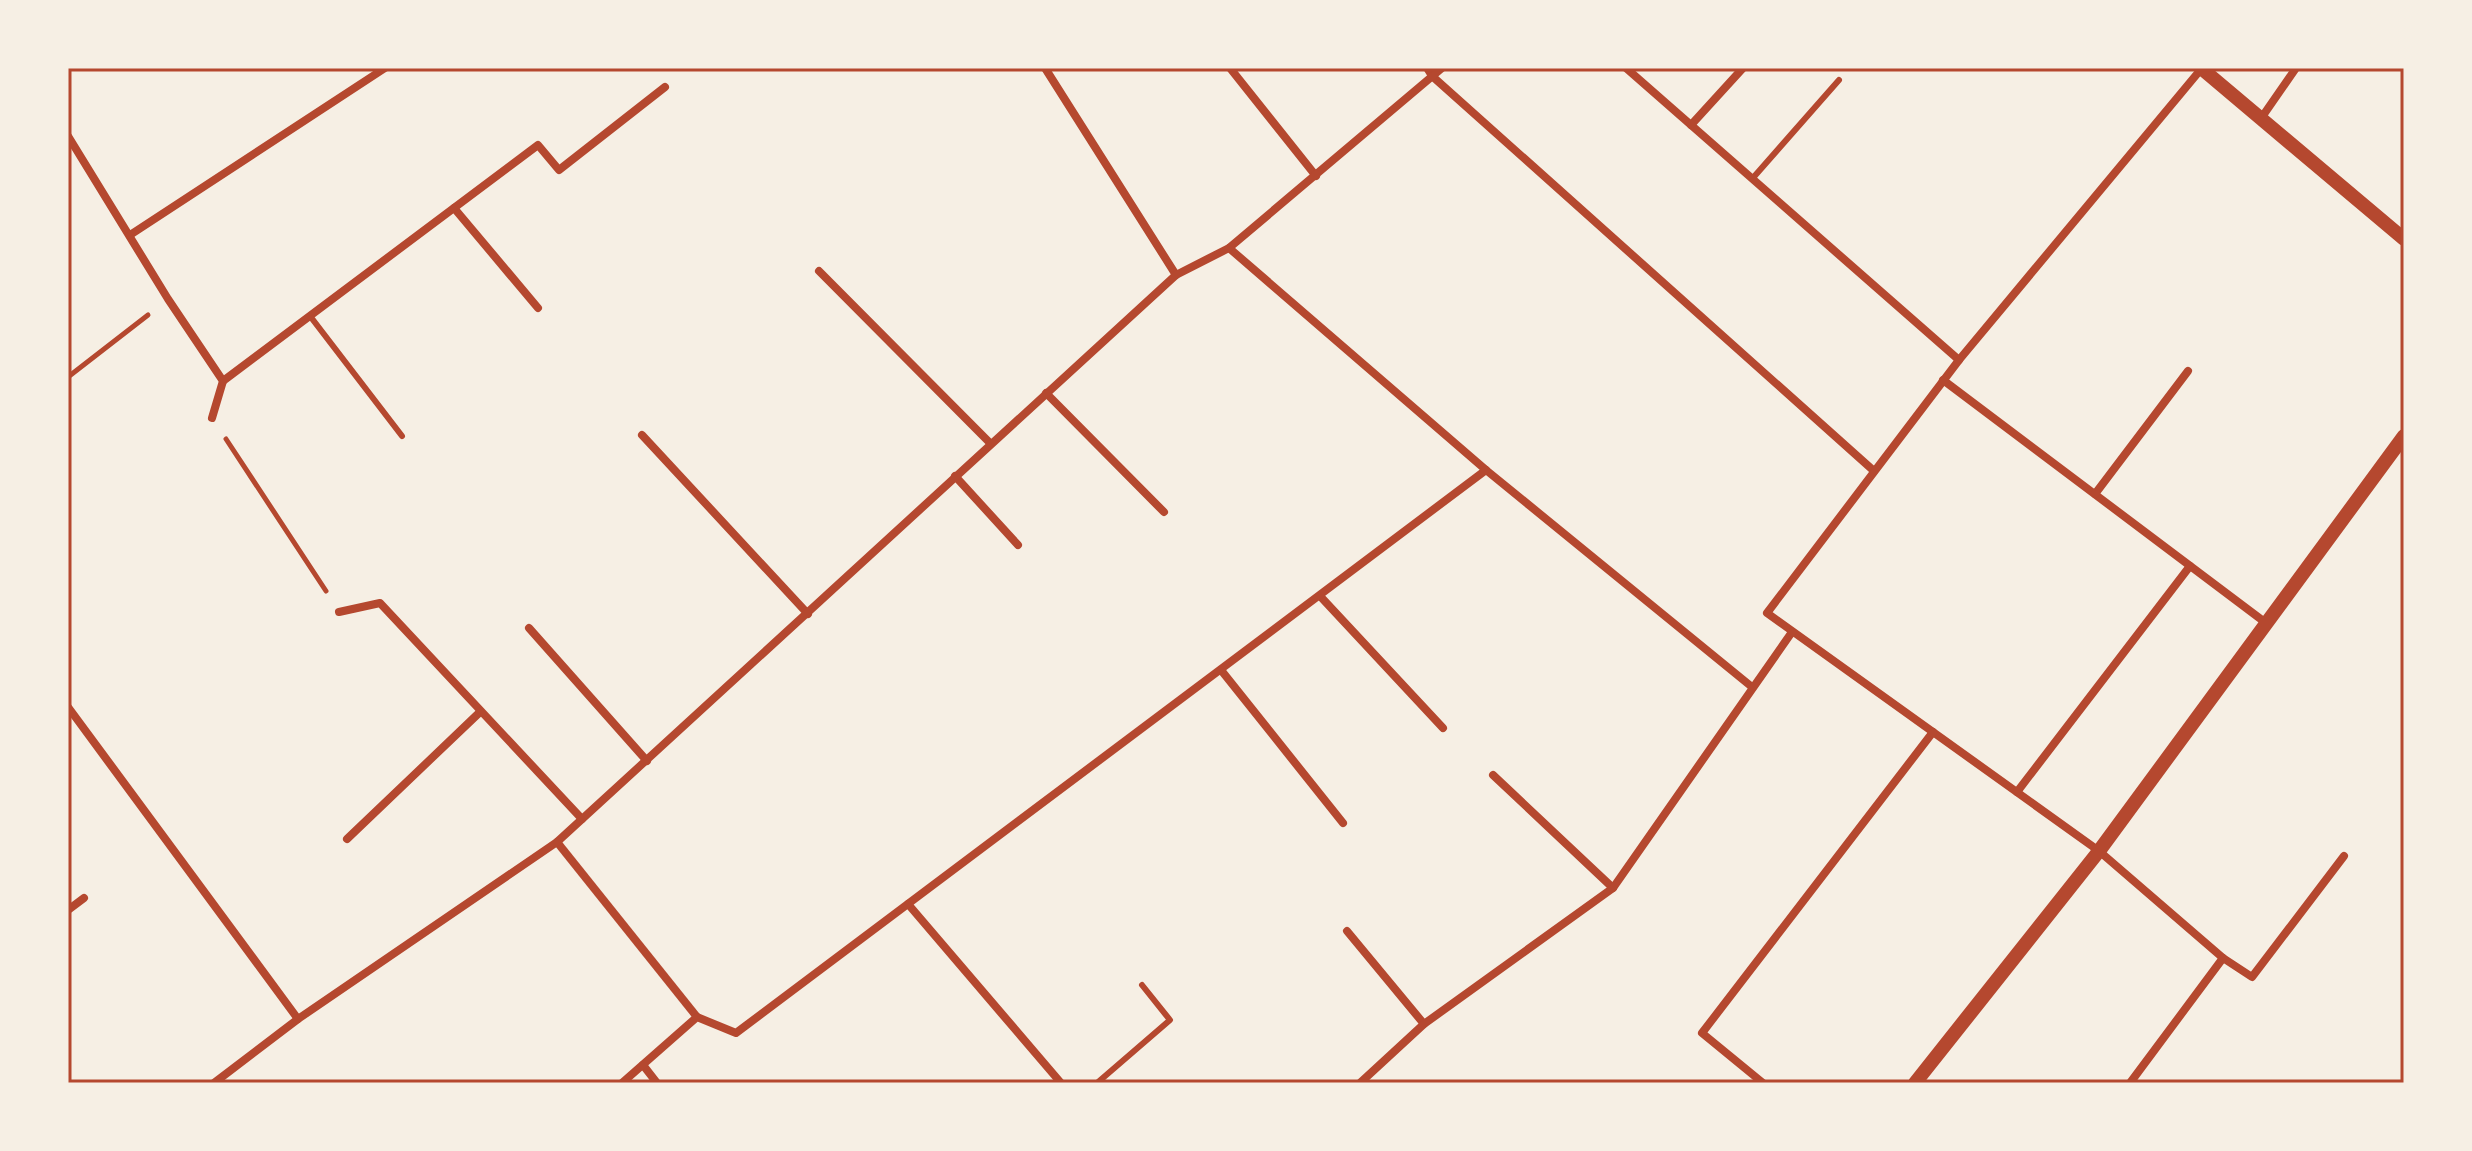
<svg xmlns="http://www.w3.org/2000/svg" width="2472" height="1151" viewBox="0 0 2472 1151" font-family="Raleway,sans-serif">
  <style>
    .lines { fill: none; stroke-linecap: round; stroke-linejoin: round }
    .path { stroke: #b5482f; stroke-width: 5 }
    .service { stroke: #b5482f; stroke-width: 6 }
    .minor { stroke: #b5482f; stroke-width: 8 }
    .tertiary { stroke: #b5482f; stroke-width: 14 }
    .neatline { fill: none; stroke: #b5482f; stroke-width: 3 }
  </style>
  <rect width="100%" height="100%" fill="#f6efe4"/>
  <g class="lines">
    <g class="path">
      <polyline points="68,377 148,315"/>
      <polyline points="226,439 326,591"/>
    </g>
    <g class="service">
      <polyline points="1752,179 1839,80"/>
      <polyline points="310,316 402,436"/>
      <polyline points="1097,1083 1170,1020 1142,985"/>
    </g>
    <g class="minor">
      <polyline points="1045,68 1176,275"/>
      <polyline points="1230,68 1316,176"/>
      <polyline points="1427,68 1432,76 1874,471"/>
      <polyline points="1626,68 1959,360"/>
      <polyline points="2202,68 1959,360 1767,613 2099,851 2223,958 2252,977 2344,856"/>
      <polyline points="2262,117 2296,68"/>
      <polyline points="1691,125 1743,68"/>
      <polyline points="68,136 168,299 223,381 212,418"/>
      <polyline points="454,208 538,308"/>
      <polyline points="130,235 385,68"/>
      <polyline points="1229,248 1486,470 1752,687"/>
      <polyline points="819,271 990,443"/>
      <polyline points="1943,380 2266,623"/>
      <polyline points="223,381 538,145 559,170 665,87"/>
      <polyline points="1046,393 1164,512"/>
      <polyline points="642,435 808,614"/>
      <polyline points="955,476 1018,545"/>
      <polyline points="2095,494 2188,371"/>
      <polyline points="1320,596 1443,728"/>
      <polyline points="339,612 380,603 582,819"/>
      <polyline points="529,628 647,761"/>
      <polyline points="1221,670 1343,823"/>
      <polyline points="68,707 298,1019"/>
      <polyline points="1493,775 1613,888"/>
      <polyline points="2017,792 2190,566"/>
      <polyline points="347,839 480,712"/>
      <polyline points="557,842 697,1017"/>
      <polyline points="908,904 1061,1083"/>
      <polyline points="68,910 84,898"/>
      <polyline points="1347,931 1424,1024"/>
      <polyline points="643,1065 657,1083"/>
      <polyline points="214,1083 298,1019 557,842 1176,275 1229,248 1442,68"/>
      <polyline points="622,1083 697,1017 736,1033 1486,470"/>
      <polyline points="1360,1083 1424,1024 1613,888 1792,632"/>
      <polyline points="1763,1083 1702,1033 1933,732"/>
      <polyline points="2130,1083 2223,958"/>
    </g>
    <g class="tertiary">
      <polyline points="2201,68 2404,239"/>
      <polyline points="1915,1083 2099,851 2404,436"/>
    </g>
  </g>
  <rect width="2472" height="1151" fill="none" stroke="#f6efe4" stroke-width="140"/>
  <rect x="70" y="70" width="2332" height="1011" class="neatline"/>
</svg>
